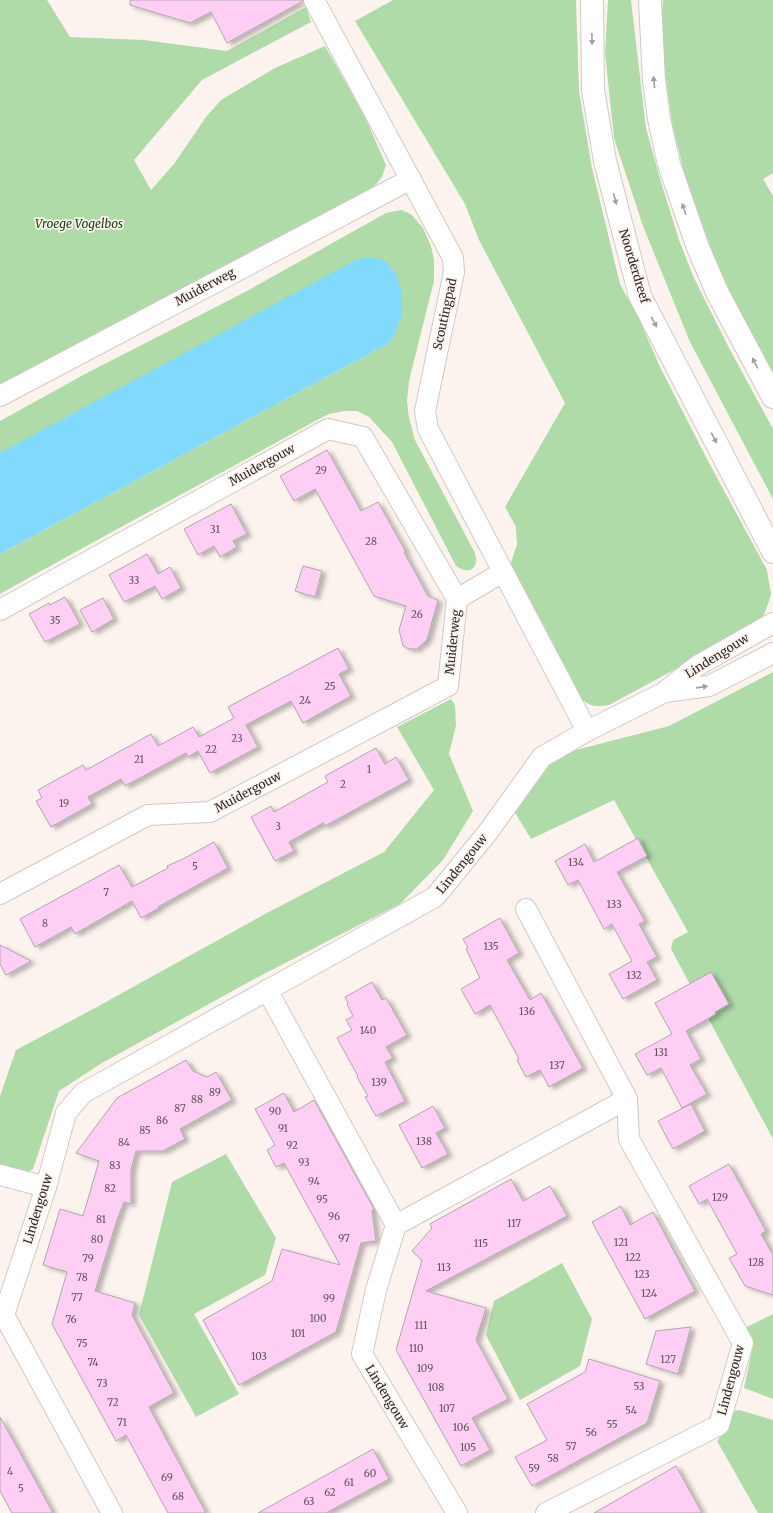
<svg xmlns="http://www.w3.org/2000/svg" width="773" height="1513" viewBox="0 0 773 1513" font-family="Merriweather,serif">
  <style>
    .green { fill: #afdba8 }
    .water { fill: #81dafd }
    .building { fill: #ffcef4; stroke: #afa7ad; filter: url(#shadow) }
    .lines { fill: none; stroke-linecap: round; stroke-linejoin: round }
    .minor-casing { stroke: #d2c8c4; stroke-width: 22 }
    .secondary-casing { stroke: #d2c8c4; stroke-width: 24 }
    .minor { stroke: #fff; stroke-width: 20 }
    .secondary { stroke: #fff; stroke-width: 22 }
    .oneway { fill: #a19f9f }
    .labels { text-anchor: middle; stroke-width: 3.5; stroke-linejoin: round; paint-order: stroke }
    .number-label { font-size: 10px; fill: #62535c }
    .park-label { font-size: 12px; font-style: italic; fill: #164210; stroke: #fdf3ee }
    .street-label { font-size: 12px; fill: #2e2a29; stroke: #fdf3ee }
  </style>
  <defs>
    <filter id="shadow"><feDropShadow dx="4.5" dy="2.5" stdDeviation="2" flood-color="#0004"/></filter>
  </defs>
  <rect width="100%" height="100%" fill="#fdf3ee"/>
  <g class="green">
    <polygon points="0,0 47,0 70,37 144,40 227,51 306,7 311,22 202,80 134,160 151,190 174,164 206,117 221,100 275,68 325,46 364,115 386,165 382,177 372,189 0,386"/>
    <path d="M393 0H576L579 91 592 168 620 284 640 321 660 367 708 461 767 570 771 595 764 615 748 630 609 705C595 707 590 707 579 697L510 566 517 544 516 527 505 507 565 403 479 240 465 204 355 21Z"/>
    <polygon points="608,0 631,0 646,128 661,182 679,240 693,276 728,346 773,429 773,499 690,342 643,226 614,138 605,53"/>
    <polygon points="663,0 773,0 773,173 763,179 773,196 773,374 747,327 717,265 684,172 672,123 665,73 661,21"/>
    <path d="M401 210 411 214 423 228 431 246 434 260V281L409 381 407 401 409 418 415 440 475 553C480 569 468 575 456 566L392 442 369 417 357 411H344L329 414 315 421C210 480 104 535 0 594V554L391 342 0 453V421L85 374 247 291 386 213Z"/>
    <polygon points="773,672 773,1139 671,949 673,940 688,932 614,800 531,839 511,806 539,769 568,752 669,726"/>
    <polygon points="451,699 455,705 456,725 449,754 473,811 443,860 400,904 258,977 102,1063 59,1091 33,1169 26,1173 0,1165 0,1096 16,1050 95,1008 263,915 384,852 434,790 397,727"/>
    <polygon points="226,1154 276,1238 265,1275 194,1314 239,1394 196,1417 139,1315 172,1182"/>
    <polygon points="562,1263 592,1319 580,1366 520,1400 486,1335 494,1301"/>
    <polygon points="773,1314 773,1399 744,1388 753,1346 745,1328"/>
    <polygon points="739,1410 773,1420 773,1513 758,1513 717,1441 730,1424 733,1411"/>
  </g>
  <polygon class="water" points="374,257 387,262 397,276 402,294 402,316 391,342 0,554 0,453 358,259"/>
  <g class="building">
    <polygon points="130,0 303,0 303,1 227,43 211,12 190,23 130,5"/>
    <polygon points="327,450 361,511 378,502 406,552 404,552 428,596 438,600 427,640 417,649 409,649 403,646 399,630 406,606 374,596 315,489 294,501 280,476"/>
    <polygon points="231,504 247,534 233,541 237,547 220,557 214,546 198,555 184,529"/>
    <polygon points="147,554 158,574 170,567 181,588 162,599 155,586 124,602 109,575"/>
    <polygon points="303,566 322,571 315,597 295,591"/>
    <polygon points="65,597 80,624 45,642 29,614 49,603 50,605"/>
    <polygon points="103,598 114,619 92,632 80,610"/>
    <polygon points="338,648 349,669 339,674 351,696 303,723 291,701 246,725 258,747 210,773 198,751 188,757 186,753 125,786 121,779 88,797 92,804 51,827 36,801 42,798 38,790 83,765 86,770 151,734 158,746 193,727 199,737 234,718 228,707"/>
    <polygon points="376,748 385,764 396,757 409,780 325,826 323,823 289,842 294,851 275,861 251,817 271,806 274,812 328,782 325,776"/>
    <polygon points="638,838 647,856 617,872 645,921 639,924 657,957 647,962 657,980 623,999 609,974 632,961 612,924 604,929 578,880 568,885 555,861 585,844 594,862"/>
    <polygon points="214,842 228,868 158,907 159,908 141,918 132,901 75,934 71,927 35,947 20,919 119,865 132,887 168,868 167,866 183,859"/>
    <polygon points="500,918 519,953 507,960 530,1000 541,993 583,1068 549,1087 540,1070 526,1077 517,1060 519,1059 490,1005 475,1014 461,989 480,978 466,949 468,948 463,939"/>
    <polygon points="0,945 31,961 6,975 0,964"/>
    <polygon points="711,972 729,1004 715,1012 716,1014 686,1031 701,1059 690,1065 707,1094 682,1108 661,1068 647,1075 635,1054 672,1034 655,1003"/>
    <polygon points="372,982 382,1000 386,998 407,1035 386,1047 393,1058 385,1062 405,1101 376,1116 365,1097 368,1096 357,1077 358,1076 337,1038 352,1030 346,1020 353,1016 347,1004 348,1003 345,997"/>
    <polygon points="186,1060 193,1071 207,1077 216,1072 232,1100 180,1129 185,1139 163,1151 136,1151 131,1170 131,1204 124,1202 117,1220 95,1291 135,1303 132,1315 174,1393 149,1407 206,1513 168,1513 126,1435 116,1441 52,1324 67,1272 43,1265 60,1209 83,1216 99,1161 76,1153 117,1098"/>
    <polygon points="284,1093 294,1112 314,1100 374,1209 372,1210 376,1241 361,1243 336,1332 239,1385 203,1320 272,1281 282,1249 340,1265 284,1163 276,1167 267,1150 275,1145 255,1109"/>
    <polygon points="691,1104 705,1131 673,1149 658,1121"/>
    <polygon points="433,1106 445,1128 436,1133 448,1154 422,1168 399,1125"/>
    <polygon points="729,1164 766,1231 761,1234 773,1255 773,1295 745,1286 729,1258 737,1254 707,1199 699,1204 689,1186"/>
    <polygon points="511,1179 523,1201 550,1186 567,1216 426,1291 486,1308 476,1340 508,1399 472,1418 490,1450 461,1466 396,1350 422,1260 412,1251 432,1228 430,1224"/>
    <polygon points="621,1206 630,1225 653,1212 695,1291 645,1319 592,1222"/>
    <polygon points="691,1327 678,1374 646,1364 656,1331"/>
    <polygon points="589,1359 660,1381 647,1423 532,1486 515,1457 547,1440 527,1404 585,1372"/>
    <polygon points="0,1417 19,1451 53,1513 12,1513 0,1491"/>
    <polygon points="373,1449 389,1479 326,1513 258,1513"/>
    <polygon points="676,1466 702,1513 594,1513"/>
  </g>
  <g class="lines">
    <defs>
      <g id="minor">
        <polyline points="314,0 453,258 454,272 425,411 428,429 587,731"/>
        <polyline points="0,396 411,179"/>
        <polyline points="457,599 503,572"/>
        <polyline points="0,610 328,429 363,437 457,599"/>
        <polyline points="665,692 709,686 773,653"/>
        <polyline points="0,894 148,815 210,812 448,686 457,599"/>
        <polyline points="526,909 627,1099 629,1139 743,1343 719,1425 546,1513"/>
        <polyline points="267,990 396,1225"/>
        <polyline points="0,1175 46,1187"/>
        <polyline points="112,1513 4,1315 46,1187 66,1113 83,1093 435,897 488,832 542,757 587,731 663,693 697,666 773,623"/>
        <polyline points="457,1513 362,1354 376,1290 396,1225 627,1099"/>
      </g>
      <g id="secondary">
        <polyline points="592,0 593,90 605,161 640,296 773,552"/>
        <polyline points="650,0 654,81 659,119 669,164 697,245 717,292 773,397"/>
      </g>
    </defs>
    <use href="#minor" class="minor-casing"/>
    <use href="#secondary" class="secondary-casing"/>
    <use href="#minor" class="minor"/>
    <use href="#secondary" class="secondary"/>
  </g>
  <defs><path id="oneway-solid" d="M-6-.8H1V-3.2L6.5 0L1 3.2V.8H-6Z"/></defs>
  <g class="oneway">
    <use href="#oneway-solid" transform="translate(592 39) rotate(89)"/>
    <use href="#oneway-solid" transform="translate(654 82) rotate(-96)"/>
    <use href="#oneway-solid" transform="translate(615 199) rotate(75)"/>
    <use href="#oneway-solid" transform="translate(684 209) rotate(-109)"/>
    <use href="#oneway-solid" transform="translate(654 322) rotate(63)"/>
    <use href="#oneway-solid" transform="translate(755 363) rotate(-118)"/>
    <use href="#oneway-solid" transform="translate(714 438) rotate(63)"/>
    <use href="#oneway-solid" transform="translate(702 687) rotate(-8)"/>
  </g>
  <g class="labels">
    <g class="number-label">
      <text x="321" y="474">29</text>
      <text x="215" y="533">31</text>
      <text x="371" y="545">28</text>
      <text x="134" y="584">33</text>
      <text x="417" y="618">26</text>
      <text x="55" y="624">35</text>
      <text x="330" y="690">25</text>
      <text x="305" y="704">24</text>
      <text x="237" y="742">23</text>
      <text x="211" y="753">22</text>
      <text x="139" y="763">21</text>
      <text x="369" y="773">1</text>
      <text x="343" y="788">2</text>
      <text x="64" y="807">19</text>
      <text x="278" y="830">3</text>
      <text x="576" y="866">134</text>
      <text x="195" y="870">5</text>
      <text x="106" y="896">7</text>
      <text x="614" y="908">133</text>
      <text x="45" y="927">8</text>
      <text x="491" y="950">135</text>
      <text x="634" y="979">132</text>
      <text x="527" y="1015">136</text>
      <text x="368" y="1034">140</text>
      <text x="661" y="1056">131</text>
      <text x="557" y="1069">137</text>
      <text x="379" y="1086">139</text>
      <text x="215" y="1096">89</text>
      <text x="197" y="1103">88</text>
      <text x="180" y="1112">87</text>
      <text x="275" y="1115">90</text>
      <text x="162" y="1124">86</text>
      <text x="283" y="1132">91</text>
      <text x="145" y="1134">85</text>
      <text x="424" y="1145">138</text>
      <text x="124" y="1146">84</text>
      <text x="292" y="1149">92</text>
      <text x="304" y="1166">93</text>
      <text x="115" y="1169">83</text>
      <text x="314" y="1185">94</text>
      <text x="110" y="1192">82</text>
      <text x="720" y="1201">129</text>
      <text x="322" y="1203">95</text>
      <text x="334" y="1220">96</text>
      <text x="101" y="1223">81</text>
      <text x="514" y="1227">117</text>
      <text x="344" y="1242">97</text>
      <text x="97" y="1243">80</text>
      <text x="621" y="1246">121</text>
      <text x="481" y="1247">115</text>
      <text x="633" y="1261">122</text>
      <text x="88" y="1262">79</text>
      <text x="756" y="1266">128</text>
      <text x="444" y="1271">113</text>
      <text x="642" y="1278">123</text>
      <text x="82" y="1281">78</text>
      <text x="649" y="1297">124</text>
      <text x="77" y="1301">77</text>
      <text x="329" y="1302">99</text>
      <text x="318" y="1322">100</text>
      <text x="71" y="1323">76</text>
      <text x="421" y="1329">111</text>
      <text x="298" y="1337">101</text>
      <text x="82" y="1347">75</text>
      <text x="416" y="1352">110</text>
      <text x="259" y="1360">103</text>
      <text x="668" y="1363">127</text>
      <text x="93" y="1366">74</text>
      <text x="425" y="1372">109</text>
      <text x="102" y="1387">73</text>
      <text x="639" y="1390">53</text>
      <text x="436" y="1391">108</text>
      <text x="113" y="1406">72</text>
      <text x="447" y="1412">107</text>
      <text x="631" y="1414">54</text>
      <text x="122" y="1426">71</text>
      <text x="612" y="1428">55</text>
      <text x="461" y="1431">106</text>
      <text x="591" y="1436">56</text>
      <text x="571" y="1450">57</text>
      <text x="468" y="1451">105</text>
      <text x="553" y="1462">58</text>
      <text x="534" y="1472">59</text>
      <text x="10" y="1475">4</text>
      <text x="370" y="1477">60</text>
      <text x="167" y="1481">69</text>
      <text x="349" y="1486">61</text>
      <text x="21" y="1492">5</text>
      <text x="330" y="1496">62</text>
      <text x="178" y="1500">68</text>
      <text x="309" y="1505">63</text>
    </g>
    <g class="park-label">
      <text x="79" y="228">Vroege Vogelbos</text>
    </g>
    <g class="street-label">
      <text transform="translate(634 266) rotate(73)" y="4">Noorderdreef</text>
      <text transform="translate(205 287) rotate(-28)" y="4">Muiderweg</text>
      <text transform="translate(445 314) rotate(-78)" y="4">Scoutingpad</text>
      <text transform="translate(262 465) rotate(-29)" y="4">Muidergouw</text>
      <text transform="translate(453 642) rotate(-84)" y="4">Muiderweg</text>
      <text transform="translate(717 656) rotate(-32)" y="4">Lindengouw</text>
      <text transform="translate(248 792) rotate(-28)" y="4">Muidergouw</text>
      <text transform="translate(462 864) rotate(-51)" y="4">Lindengouw</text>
      <text transform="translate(38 1209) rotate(-73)" y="4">Lindengouw</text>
      <text transform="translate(731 1380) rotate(-75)" y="4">Lindengouw</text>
      <text transform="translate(387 1397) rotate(59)" y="4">Lindengouw</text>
    </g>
  </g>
</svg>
